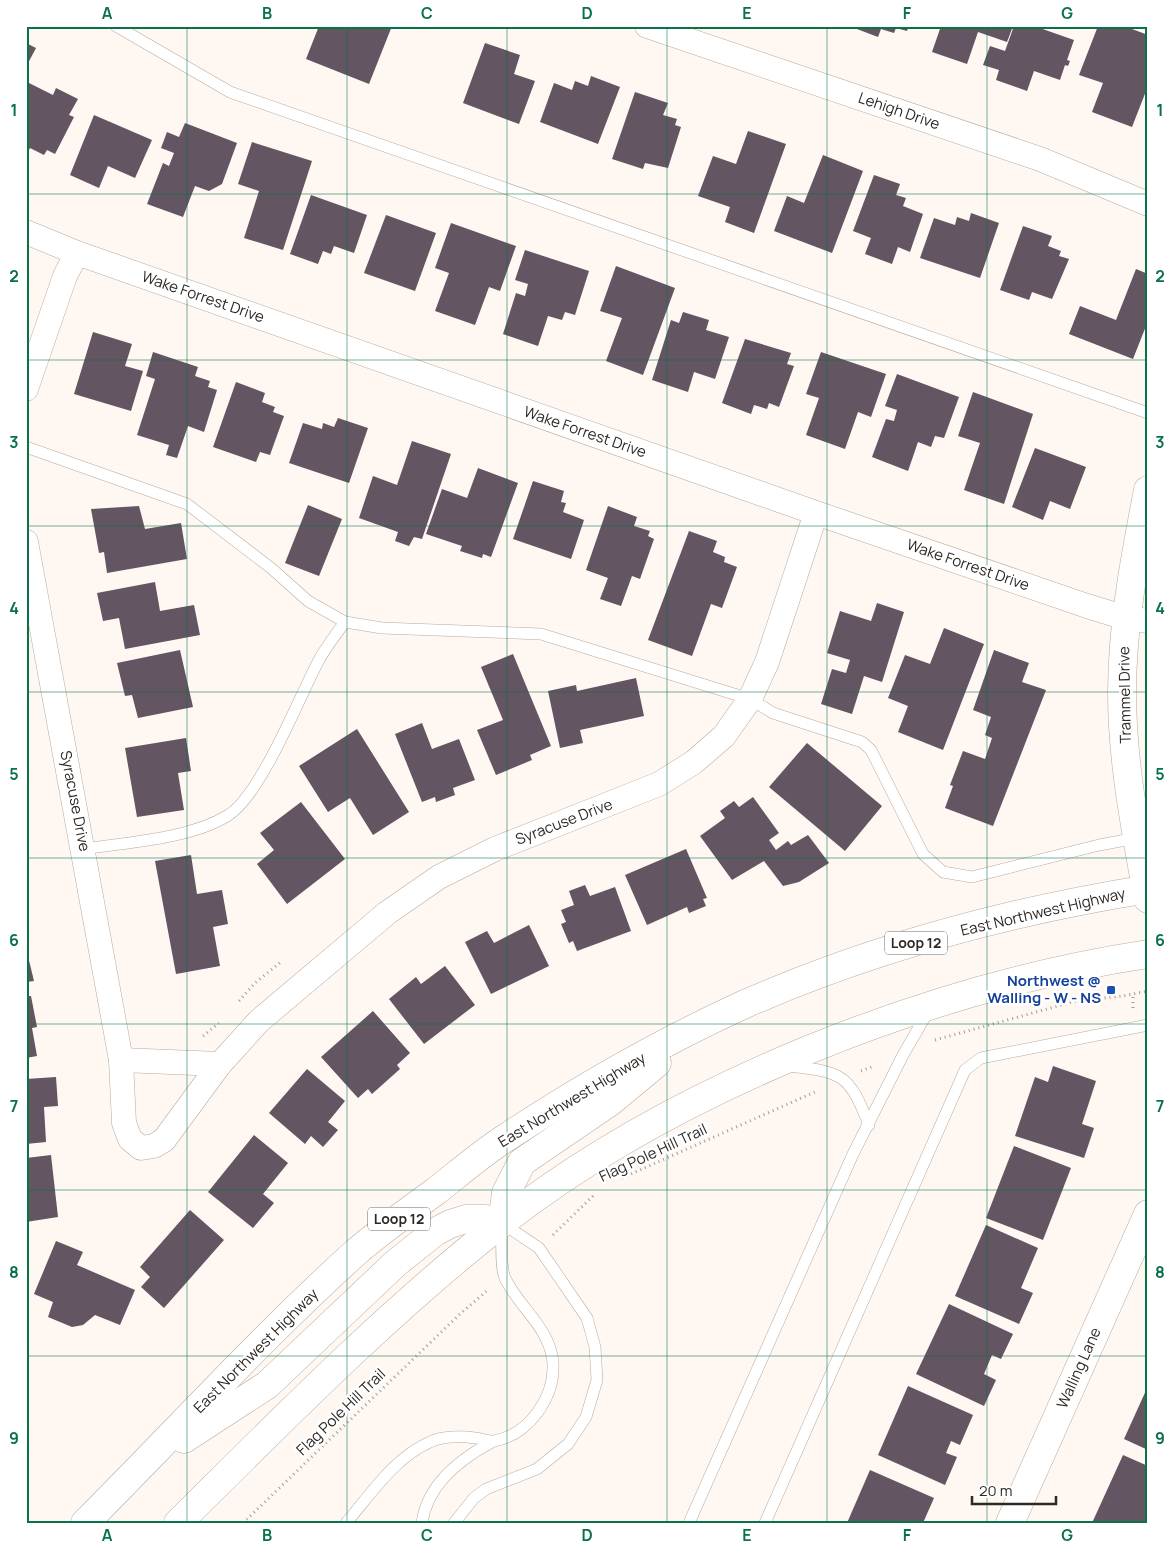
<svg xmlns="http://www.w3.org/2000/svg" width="1174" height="1549" viewBox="0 0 1174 1549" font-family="Manrope,sans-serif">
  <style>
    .building { fill: #635561 }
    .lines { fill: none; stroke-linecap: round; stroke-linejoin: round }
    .lane-casing { stroke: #baaa9e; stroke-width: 12 }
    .street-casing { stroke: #baaa9e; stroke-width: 25 }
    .secondary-casing { stroke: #baaa9e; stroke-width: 29 }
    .primary-casing { stroke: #baaa9e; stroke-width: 29 }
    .path { stroke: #a29b96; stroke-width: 3; stroke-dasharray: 1 4; stroke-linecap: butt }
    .lane { stroke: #fff; stroke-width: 11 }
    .street { stroke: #fff; stroke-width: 24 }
    .secondary { stroke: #fff; stroke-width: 28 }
    .primary { stroke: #fff; stroke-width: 28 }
    .grid { fill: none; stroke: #0a7249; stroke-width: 1; stroke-opacity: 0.55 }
    .transit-dot { fill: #1a4fb4; stroke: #fff; stroke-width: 2 }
    .labels { text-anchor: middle; stroke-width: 5; stroke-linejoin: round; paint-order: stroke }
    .shield { fill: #fff; stroke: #6d6865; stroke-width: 1 }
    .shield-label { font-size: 14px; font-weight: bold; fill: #2e2823 }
    .street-label { font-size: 15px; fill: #2e2823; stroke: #fff }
    .transit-label { font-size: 15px; font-weight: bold; fill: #164399; stroke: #fff; text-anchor: end }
    .neatline { fill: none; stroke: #0a7249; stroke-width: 2 }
    .grid-label { font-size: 16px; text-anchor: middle; font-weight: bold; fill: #0a7249 }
  </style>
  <rect width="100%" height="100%" fill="#fef7f2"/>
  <g class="building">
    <polygon points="319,26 346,28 347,26 392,26 369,84 306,59"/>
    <polygon points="849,26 909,26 907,31 896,28 894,33 881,29 878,37"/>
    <polygon points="941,26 1013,26 1007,42 978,32 967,64 932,52"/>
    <polygon points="1014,26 1034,26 1074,40 1067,60 1070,61 1068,66 1065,65 1060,80 1034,71 1027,91 996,80 999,70 983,65 990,46 1005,51"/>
    <polygon points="1098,26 1124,26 1148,35 1148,86 1132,127 1092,112 1103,83 1079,75"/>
    <polygon points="26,43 36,48 26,67"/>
    <polygon points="485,43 520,55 514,74 535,81 519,124 463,103"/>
    <polygon points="591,76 620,87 598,144 540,122 554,83 572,90 575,81 588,86"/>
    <polygon points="27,82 53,95 56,88 78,99 69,115 74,117 55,154 47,150 44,155 30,148 26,156"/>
    <polygon points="635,92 668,103 663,115 677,119 675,125 681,127 668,168 645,163 643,169 612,159"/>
    <polygon points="94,115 152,140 135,178 108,166 99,188 70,175"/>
    <polygon points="185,123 237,143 222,184 209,191 195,186 183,217 147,204 163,163 169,166 174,153 161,148 167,132 179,137"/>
    <polygon points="748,131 786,144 754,233 725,222 730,207 698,196 713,156 736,164"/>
    <polygon points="252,142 312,161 283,250 244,238 259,191 238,184"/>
    <polygon points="823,155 863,171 832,253 774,231 787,196 804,203"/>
    <polygon points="874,175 900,184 896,195 906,198 903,206 923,214 910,252 898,247 892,264 865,254 871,238 853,231"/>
    <polygon points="311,195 367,215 354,253 334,246 331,254 323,251 318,264 290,254"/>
    <polygon points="971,213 999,223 980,278 920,258 934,218 955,225 957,217 969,221"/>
    <polygon points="386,215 436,233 415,291 364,273"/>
    <polygon points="451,223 516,246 500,291 489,287 475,325 435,311 449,273 435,268"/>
    <polygon points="1023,226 1052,236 1048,246 1061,251 1059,256 1069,259 1052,299 1032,292 1029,300 1000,290"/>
    <polygon points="525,250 589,271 575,315 565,312 562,320 548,316 538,346 503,334 516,293 525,296 528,284 515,280"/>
    <polygon points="616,266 675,288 643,375 606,361 622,318 600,311"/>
    <polygon points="1136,269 1148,274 1148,321 1133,359 1069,334 1080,306 1116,320"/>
    <polygon points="683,312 709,320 706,330 729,337 715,379 694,372 688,392 652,380 671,320 679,323"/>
    <polygon points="93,332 132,344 125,366 143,371 131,411 74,394"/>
    <polygon points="745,339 791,353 787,364 794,366 779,407 769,403 767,409 754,405 751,414 722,403"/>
    <polygon points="153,352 198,367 195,376 210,381 208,387 217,390 204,432 188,426 177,458 166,455 169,445 137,435 155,379 146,376"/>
    <polygon points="821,352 886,374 871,417 858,412 845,449 806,435 819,398 806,394"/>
    <polygon points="897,374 959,397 944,438 935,436 931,447 918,442 908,471 872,457 886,419 894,421 897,410 885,406"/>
    <polygon points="236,382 265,393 262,402 275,407 273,412 284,416 270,455 260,452 256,462 213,447"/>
    <polygon points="973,392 1033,414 1004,504 964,490 980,443 958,436"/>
    <polygon points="338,418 368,428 349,483 289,463 303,423 322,429 323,423 334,427"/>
    <polygon points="412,441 451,454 422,539 414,537 409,546 395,541 398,532 359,518 373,476 397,485"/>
    <polygon points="1035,448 1086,467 1070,509 1050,501 1043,520 1012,507"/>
    <polygon points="478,468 518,483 491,557 483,554 482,558 460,551 462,546 426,534 442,489 467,498"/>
    <polygon points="533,481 564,491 561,502 566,503 563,512 584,520 571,559 513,539"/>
    <polygon points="308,505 342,519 319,576 285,563"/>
    <polygon points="139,506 145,529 181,523 187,559 107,573 104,552 99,553 91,509"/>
    <polygon points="608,506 637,517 634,526 650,531 648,536 654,539 640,579 632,576 621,606 600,599 608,578 586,570"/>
    <polygon points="689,531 717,541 713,552 725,557 724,562 737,567 722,608 711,604 692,656 648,640"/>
    <polygon points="155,582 160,611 194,605 200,635 125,649 119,618 103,621 97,593"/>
    <polygon points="877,603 904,612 882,682 864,676 852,714 821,704 832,669 846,673 850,660 827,653 840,611 871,621"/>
    <polygon points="944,628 984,644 943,750 898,732 908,706 888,698 905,655 930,664"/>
    <polygon points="180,650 193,707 138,718 132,695 125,696 117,663"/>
    <polygon points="994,650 1029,663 1022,682 1046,690 993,826 945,808 953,786 950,785 963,751 985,759 992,738 985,735 991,717 973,710"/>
    <polygon points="513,654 551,746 530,755 532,760 496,775 477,730 503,720 481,667"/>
    <polygon points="636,678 644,716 580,730 583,743 560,748 548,691 576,685 577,691"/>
    <polygon points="422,723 432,749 459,739 475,780 453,788 455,795 436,802 435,797 422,802 395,734"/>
    <polygon points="357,729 409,812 373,835 350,798 328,812 299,766"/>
    <polygon points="186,738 191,771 178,773 184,810 137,817 125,748"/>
    <polygon points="807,743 882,806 845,851 769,787"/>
    <polygon points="753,797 779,833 769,840 776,850 788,841 791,845 808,835 829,863 799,882 783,886 764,861 732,880 700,836 725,818 720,811 734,801 739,807"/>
    <polygon points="301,802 345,859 287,904 257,864 274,850 260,833"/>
    <polygon points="686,849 707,898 703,899 706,906 689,913 687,907 647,925 625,875"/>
    <polygon points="191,855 197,894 222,890 228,924 213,927 220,966 176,974 155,861"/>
    <polygon points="585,885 590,896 615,887 631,931 577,951 573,941 569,943 561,924 566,922 561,910 574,905 569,891"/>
    <polygon points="529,925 549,966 491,994 465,942 487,931 494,943"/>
    <polygon points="26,948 34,981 26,982"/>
    <polygon points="445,966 475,1005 424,1044 389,999 416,977 421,984"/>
    <polygon points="26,996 31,996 37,1027 32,1028 37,1056 26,1058"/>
    <polygon points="373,1011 410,1053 397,1065 400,1069 372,1094 368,1089 358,1098 321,1057"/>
    <polygon points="1053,1066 1096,1081 1082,1124 1094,1128 1084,1158 1015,1136 1035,1077 1048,1082"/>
    <polygon points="307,1069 345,1101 328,1122 338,1130 323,1147 311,1136 305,1144 269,1113"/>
    <polygon points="56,1077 58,1106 44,1107 46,1142 26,1144 26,1079"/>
    <polygon points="254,1135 288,1163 263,1194 274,1203 253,1228 208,1192"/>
    <polygon points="1014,1146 1071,1168 1043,1240 986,1218"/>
    <polygon points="51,1155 58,1217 26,1222 26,1158"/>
    <polygon points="190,1210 224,1240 164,1308 141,1287 150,1277 140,1267"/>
    <polygon points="986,1225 1038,1248 1021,1288 1033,1293 1019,1324 955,1296"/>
    <polygon points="56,1241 83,1252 77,1265 135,1290 120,1325 95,1315 83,1325 72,1327 48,1317 53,1302 34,1294"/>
    <polygon points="949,1304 1013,1334 1001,1359 992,1355 984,1374 996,1380 984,1406 916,1374"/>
    <polygon points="908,1386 973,1415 960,1445 951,1441 946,1453 957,1457 945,1485 878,1455"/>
    <polygon points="1148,1386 1148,1450 1124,1439"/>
    <polygon points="1123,1455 1148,1466 1148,1523 1092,1523"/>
    <polygon points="870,1470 934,1498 923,1523 847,1523"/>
  </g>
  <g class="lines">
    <defs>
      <g id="lane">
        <polyline points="116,26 230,92 1148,413"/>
        <polyline points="26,447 187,504 271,568 308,601 345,622 382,628 541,634 750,699 773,713 862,742 871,750 923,854 943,872 972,877 1099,845 1137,838"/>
        <path d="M84 849C128 842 189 839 227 816 261 796 299 697 319 660 326 647 336 634 345 622"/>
        <path d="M789 1066C843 1072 849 1074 869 1125"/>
        <path d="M346 1523C370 1495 395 1457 430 1442 442 1436 462 1436 475 1438 481 1438 488 1442 494 1441 529 1435 555 1397 553 1363 550 1327 519 1308 505 1278 500 1267 502 1238 502 1225"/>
        <path d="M422 1523C427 1484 460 1459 492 1442"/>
        <polyline points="454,1523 474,1498 486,1489 537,1469 568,1444 586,1417 597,1380 595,1347 587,1318 539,1248 502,1223"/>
        <polyline points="689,1523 853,1154 903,1055 929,1010"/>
        <polyline points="765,1523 965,1070 981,1058 1148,1025"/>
      </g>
      <g id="street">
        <polyline points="647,26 1040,159 1148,204"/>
        <polyline points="26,232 77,253 816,513 1087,606 1126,618 1148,621"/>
        <polyline points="26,389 65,276 77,253"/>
        <polyline points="26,542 121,1060 124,1123 130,1139 141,1148 154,1146 164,1140 220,1064 259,1021 387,913 439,877 495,849 659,784 694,762 724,736 750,699 767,662 816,513"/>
        <polyline points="121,1060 220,1064"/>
      </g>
      <g id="secondary">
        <path d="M1148 490C1135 557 1122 625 1122 693 1122 762 1136 832 1148 899"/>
        <polyline points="1010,1523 1148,1214"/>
      </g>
      <g id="primary">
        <polyline points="502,1223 506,1193 522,1162 610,1102 657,1063"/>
        <polyline points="184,1439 267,1385 396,1263 435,1232 450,1224 466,1219 486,1219 502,1223"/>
        <path d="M85 1523C175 1433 261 1338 355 1253 380 1231 409 1211 436 1191 459 1173 482 1153 507 1137 580 1089 666 1040 745 1004 873 948 1011 911 1148 889"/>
        <path d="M178 1523C282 1420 385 1315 499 1225 673 1088 930 987 1148 954"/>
      </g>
    </defs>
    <use href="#lane" class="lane-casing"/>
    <use href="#street" class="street-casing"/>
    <use href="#secondary" class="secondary-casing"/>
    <use href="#primary" class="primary-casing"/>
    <g class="path">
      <polyline points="239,1001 255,983 282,961"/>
      <polyline points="1133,1008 1133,993"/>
      <polyline points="203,1036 219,1023"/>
      <polyline points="935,1040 1076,1001 1123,996 1148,991"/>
      <polyline points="861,1071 874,1066"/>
      <polyline points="622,1178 817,1091"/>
      <polyline points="553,1235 595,1194"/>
      <polyline points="243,1523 460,1314 489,1289"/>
    </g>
    <use href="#lane" class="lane"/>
    <use href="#street" class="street"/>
    <use href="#secondary" class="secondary"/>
    <use href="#primary" class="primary"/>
  </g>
  <path class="grid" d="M187 26V1523M347 26V1523M507 26V1523M667 26V1523M827 26V1523M987 26V1523M26 194H1148M26 360H1148M26 526H1148M26 692H1148M26 858H1148M26 1024H1148M26 1190H1148M26 1356H1148"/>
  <rect class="transit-dot" x="1106" y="985" width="10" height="10" rx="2.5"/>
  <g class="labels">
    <g class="shield">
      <rect x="885" y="931.5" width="62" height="23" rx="4"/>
      <rect x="368" y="1207.5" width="62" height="23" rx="4"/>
    </g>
    <g class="shield-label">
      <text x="916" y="948">Loop 12</text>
      <text x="399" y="1224">Loop 12</text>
    </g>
    <g class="street-label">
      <text transform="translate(899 111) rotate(19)" y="5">Lehigh Drive</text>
      <text transform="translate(203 297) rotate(19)" y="5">Wake Forrest Drive</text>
      <text transform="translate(585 432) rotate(19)" y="5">Wake Forrest Drive</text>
      <text transform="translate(968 565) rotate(19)" y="5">Wake Forrest Drive</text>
      <text transform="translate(1125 695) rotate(-91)" y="5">Trammel Drive</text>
      <text transform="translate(75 801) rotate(79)" y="5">Syracuse Drive</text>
      <text transform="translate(564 822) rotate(-21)" y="5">Syracuse Drive</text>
      <text transform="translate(1043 912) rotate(-13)" y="5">East Northwest Highway</text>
      <text transform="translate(572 1100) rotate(-31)" y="5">East Northwest Highway</text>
      <text transform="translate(653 1153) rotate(-25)" y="5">Flag Pole Hill Trail</text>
      <text transform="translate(256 1351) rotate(-45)" y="5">East Northwest Highway</text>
      <text transform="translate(1079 1368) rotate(-66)" y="5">Walling Lane</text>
      <text transform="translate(341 1412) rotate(-44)" y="5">Flag Pole Hill Trail</text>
    </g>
    <g class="transit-label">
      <text x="1101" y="986">Northwest @<tspan x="1101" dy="17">Walling - W - NS</tspan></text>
    </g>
  </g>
  <rect width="1174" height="1549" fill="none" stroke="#ffffff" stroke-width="55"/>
  <path d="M972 1496v8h84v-8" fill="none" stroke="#2e2823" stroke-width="2.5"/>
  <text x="979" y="1496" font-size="15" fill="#2e2823" stroke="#ffffff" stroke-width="4" paint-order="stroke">20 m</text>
  <rect x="28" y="28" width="1118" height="1494" class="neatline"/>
  <g class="grid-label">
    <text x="107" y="19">A</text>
    <text x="267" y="19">B</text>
    <text x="427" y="19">C</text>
    <text x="587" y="19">D</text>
    <text x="747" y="19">E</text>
    <text x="907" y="19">F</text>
    <text x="1067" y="19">G</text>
    <text x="14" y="116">1</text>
    <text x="1160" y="116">1</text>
    <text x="14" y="282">2</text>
    <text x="1160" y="282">2</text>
    <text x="14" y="448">3</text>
    <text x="1160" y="448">3</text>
    <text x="14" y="614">4</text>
    <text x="1160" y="614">4</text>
    <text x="14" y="780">5</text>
    <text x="1160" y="780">5</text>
    <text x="14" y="946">6</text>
    <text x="1160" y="946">6</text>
    <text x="14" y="1112">7</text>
    <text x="1160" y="1112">7</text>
    <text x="14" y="1278">8</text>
    <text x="1160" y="1278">8</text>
    <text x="14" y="1444">9</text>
    <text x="1160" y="1444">9</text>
    <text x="107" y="1541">A</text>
    <text x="267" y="1541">B</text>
    <text x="427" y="1541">C</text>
    <text x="587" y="1541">D</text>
    <text x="747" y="1541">E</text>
    <text x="907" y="1541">F</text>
    <text x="1067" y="1541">G</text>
  </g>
</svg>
